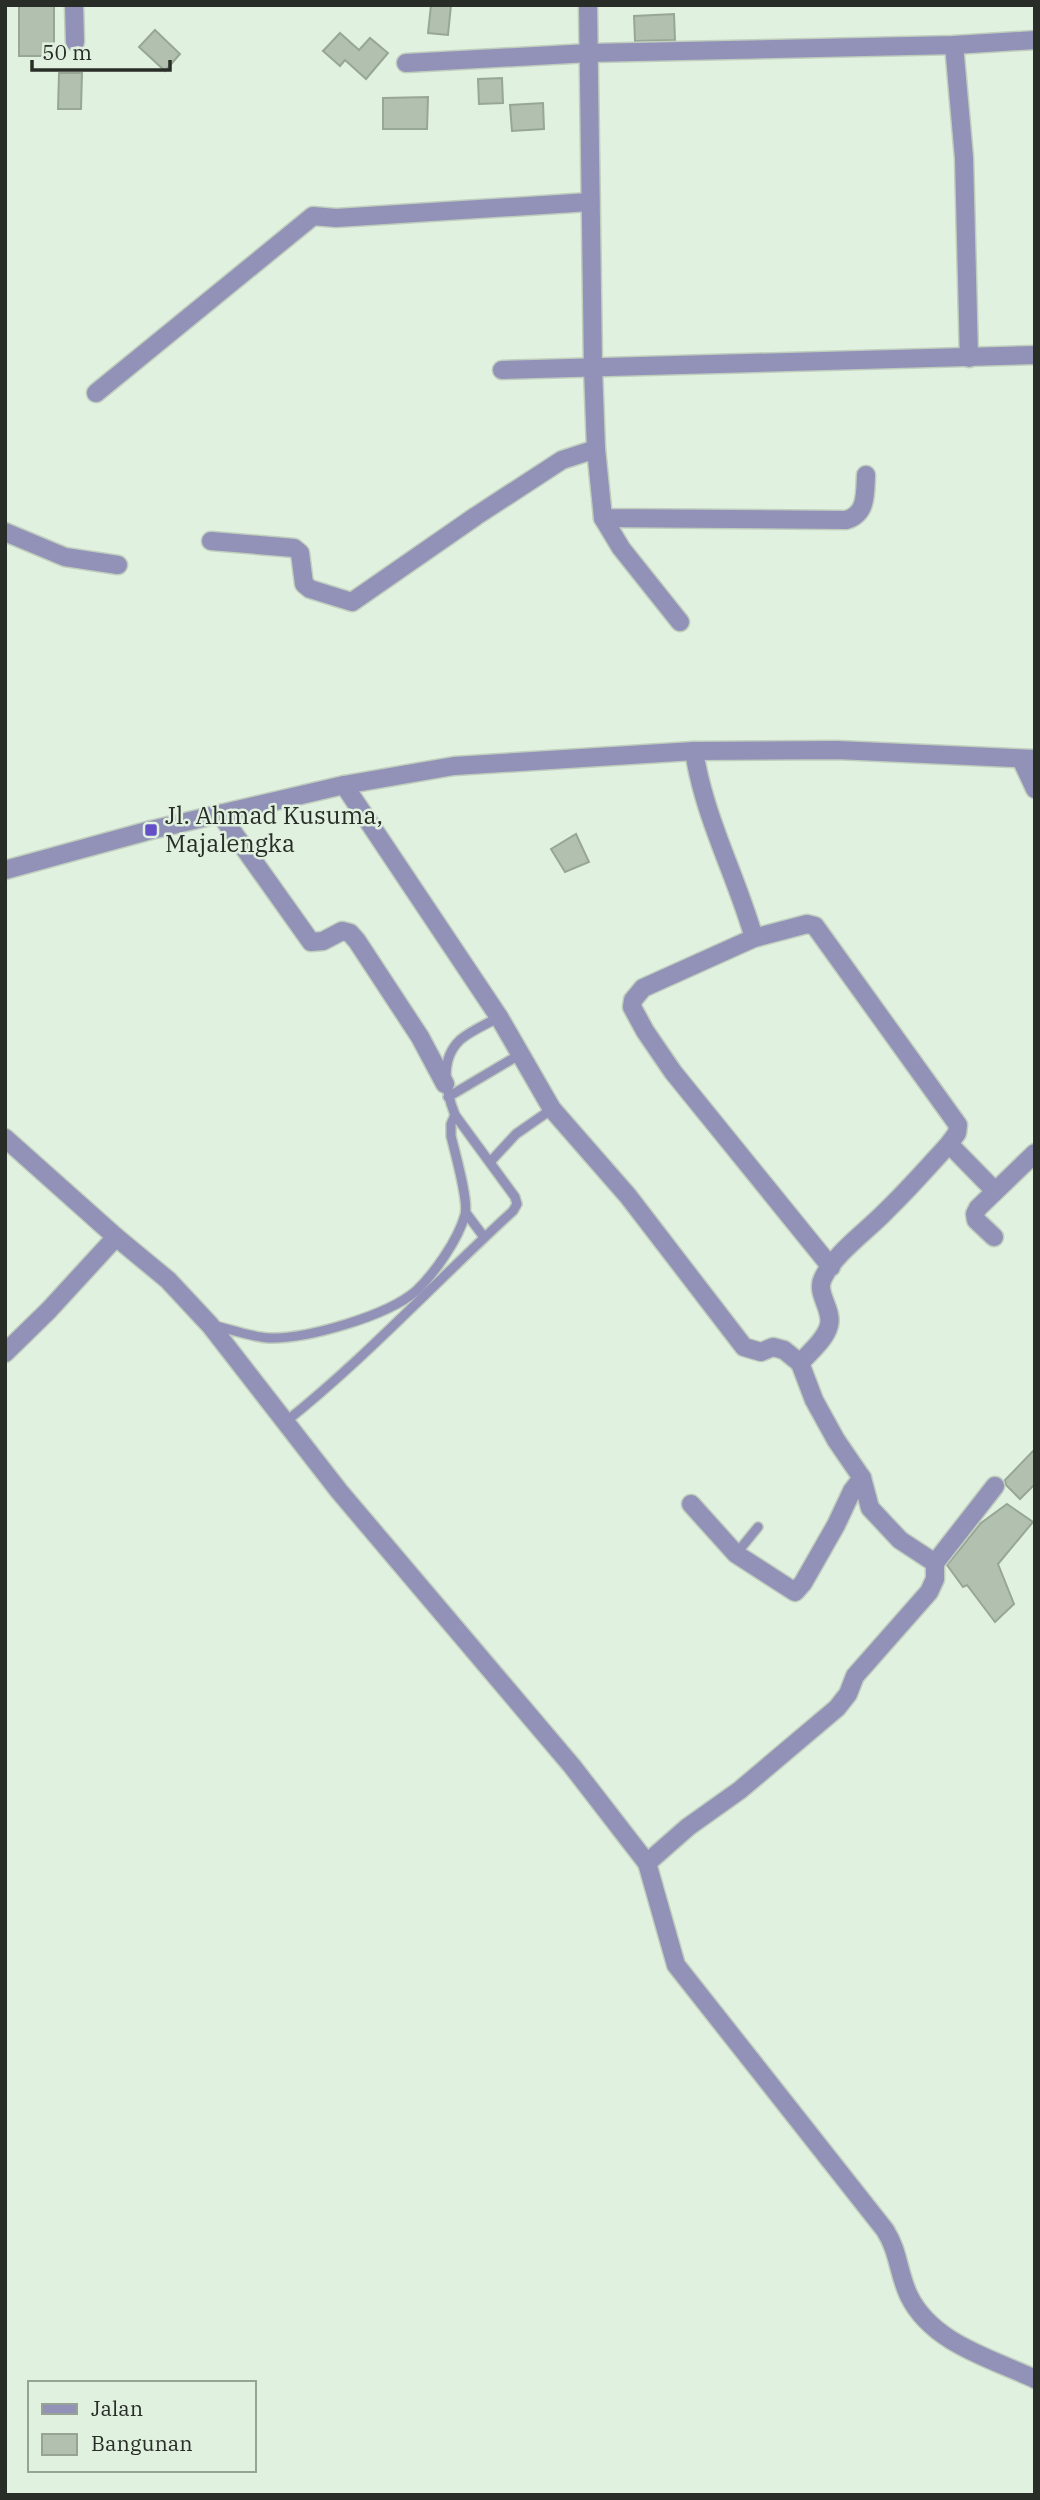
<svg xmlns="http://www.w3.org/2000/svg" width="1040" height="2500" viewBox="0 0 1040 2500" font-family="'IBM Plex Serif',serif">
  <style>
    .building { fill: #b1c0af; stroke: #98a696; stroke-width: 2 }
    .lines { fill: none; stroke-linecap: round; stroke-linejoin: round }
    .service-casing { stroke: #c0cebe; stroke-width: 12 }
    .minor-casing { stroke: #c0cebe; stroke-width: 21 }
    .service { stroke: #9291b8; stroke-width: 9 }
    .minor { stroke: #9291b8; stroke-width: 18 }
    .poi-dot { fill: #644fc8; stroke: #e1f1df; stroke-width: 2.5 }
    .labels { text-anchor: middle; stroke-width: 5; stroke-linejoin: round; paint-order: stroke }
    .poi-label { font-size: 24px; fill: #282e27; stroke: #e1f1df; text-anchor: start }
  </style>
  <rect width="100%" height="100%" fill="#e1f1df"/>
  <g class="building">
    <rect x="19" y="5" width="35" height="51"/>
    <polygon points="431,5 451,5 448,35 428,33"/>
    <polygon points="674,14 675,40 635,41 634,16"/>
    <polygon points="155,30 180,54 165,71 139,47"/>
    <polygon points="340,33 359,50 370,38 388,53 366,79 345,60 340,66 323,51"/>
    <polygon points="59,73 82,73 81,109 58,109"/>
    <polygon points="502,78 503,103 479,104 478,79"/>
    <polygon points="428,97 427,129 383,129 383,98"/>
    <polygon points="543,103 544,129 512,131 510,105"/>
    <polygon points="576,834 589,862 565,872 551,849"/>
    <polygon points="1035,1449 1035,1484 1020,1499 1006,1485 1005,1480"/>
    <polygon points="1007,1504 1033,1522 998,1564 1014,1604 995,1622 967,1585 963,1587 947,1565 981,1523"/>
  </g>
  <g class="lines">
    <defs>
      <g id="service">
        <polyline points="448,1097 519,1055"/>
        <polyline points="491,1161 516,1134 552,1109"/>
        <polyline points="466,1213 484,1237"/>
        <path d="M212 1325C230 1329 251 1337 269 1338 307 1339 387 1316 416 1291 434 1274 458 1240 465 1215 469 1201 455 1153 451 1136V1124L455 1115C446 1092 439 1060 460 1040 470 1031 487 1024 499 1017"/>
        <path d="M284 1423C366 1358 436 1281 513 1211L517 1204 515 1197 455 1115"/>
        <polyline points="736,1554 758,1527"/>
      </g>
      <g id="minor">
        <polyline points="74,5 75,42"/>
        <path d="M588 5 593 368 596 449 603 518 846 520C867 514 865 494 866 475"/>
        <polyline points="954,45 964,158 969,358"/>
        <polyline points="406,63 589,53 954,45 1035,40"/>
        <polyline points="502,370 1035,355"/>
        <polyline points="96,393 313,216 336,218 590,202"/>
        <polyline points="603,518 621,548 680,622"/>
        <polyline points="5,532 65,557 118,565"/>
        <polyline points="211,541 294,548 300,553 304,584 310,589 352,602 476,516 562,460 596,449"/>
        <path d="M694 751C704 817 736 875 754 938"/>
        <polyline points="1021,759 1035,789"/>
        <polyline points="344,785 499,1017 552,1109 628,1196 744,1347 761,1352 773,1347 784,1350 800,1363 814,1400 836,1440 862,1478 870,1508 900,1540 935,1563"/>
        <polyline points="220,814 311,942 323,941 342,931 350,933 357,941 420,1037 445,1084"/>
        <polyline points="5,870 151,830 344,785 454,766 694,751 837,750 1035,759"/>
        <polyline points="5,1138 116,1237 49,1310 5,1353"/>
        <polyline points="949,1144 995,1191"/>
        <path d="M116 1237 168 1280 210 1325 339 1491 572 1766 647 1863 676 1965 885 2230C899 2252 898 2273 909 2296 932 2343 990 2358 1035 2379"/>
        <polyline points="994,1237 976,1220 975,1214 978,1208 1035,1153"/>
        <path d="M800 1363C810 1352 826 1339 829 1325 833 1309 815 1293 823 1278 834 1254 868 1230 886 1211 908 1190 928 1167 949 1144L957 1133 958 1125 815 926 807 924 754 938 643 988 633 1000 632 1007 645 1031 673 1072 831 1267"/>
        <polyline points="691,1504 736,1554 795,1592 803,1583 836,1525 852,1491 862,1478"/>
        <polyline points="647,1863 688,1827 740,1790 837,1708 848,1694 855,1676 929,1592 935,1579 935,1563 995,1486"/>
      </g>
    </defs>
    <use href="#service" class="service-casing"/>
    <use href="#minor" class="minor-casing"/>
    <use href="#service" class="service"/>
    <use href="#minor" class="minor"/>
  </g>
  <rect class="poi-dot" x="144" y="823" width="14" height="14" rx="3.5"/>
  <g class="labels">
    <g class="poi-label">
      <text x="165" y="824">Jl. Ahmad Kusuma,<tspan x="165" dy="28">Majalengka</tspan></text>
    </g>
  </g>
  <rect width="1040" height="2500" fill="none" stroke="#282e27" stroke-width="14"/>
  <rect x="28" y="2381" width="228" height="91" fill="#e1f1df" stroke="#97a395" stroke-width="2"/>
  <rect x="42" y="2404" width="35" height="10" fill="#9291b8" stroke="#97a395" stroke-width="2"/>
  <text x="91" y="2416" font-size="21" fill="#282e27">Jalan</text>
  <rect x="42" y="2434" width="35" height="21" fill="#b1c0af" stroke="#97a395" stroke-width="2"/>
  <text x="91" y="2451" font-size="21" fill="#282e27">Bangunan</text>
  <path d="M32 60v10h138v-10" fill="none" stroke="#282e27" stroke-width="3.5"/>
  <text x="42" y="60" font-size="21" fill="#282e27" stroke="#e1f1df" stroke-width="5" paint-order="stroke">50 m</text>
</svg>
